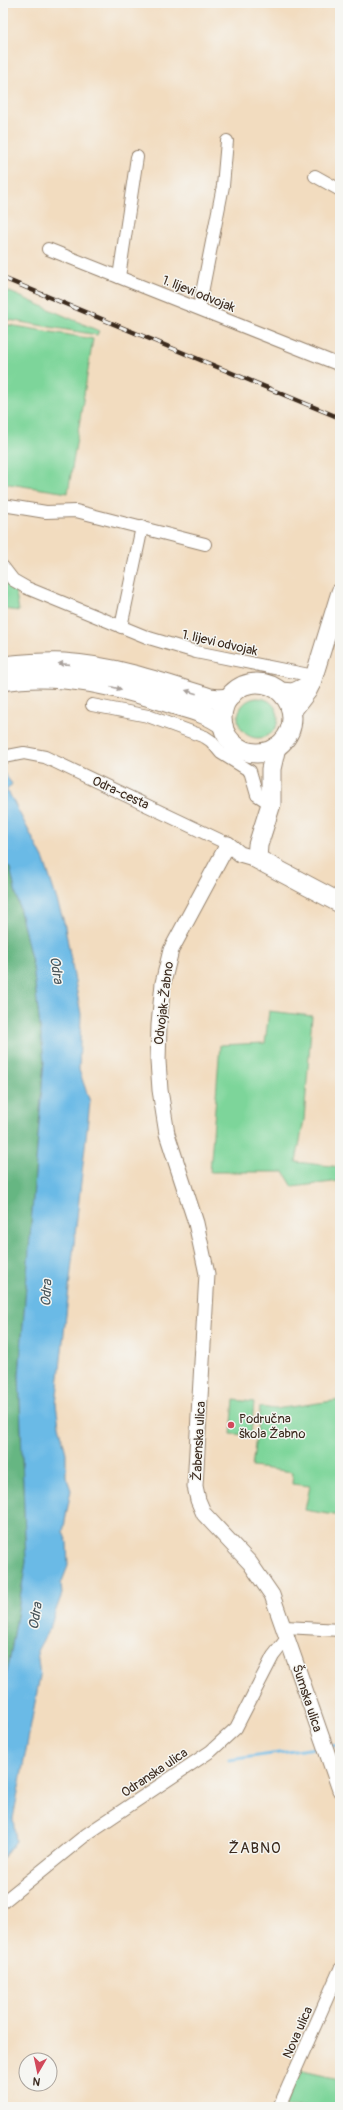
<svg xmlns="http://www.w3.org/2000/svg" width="343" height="2110" viewBox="0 0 343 2110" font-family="Pangolin,sans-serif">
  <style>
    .green { fill: #7dd59a; stroke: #5c805c }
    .forest { fill: #66b682; stroke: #507050 }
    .water { fill: #6bbae6; stroke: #537282 }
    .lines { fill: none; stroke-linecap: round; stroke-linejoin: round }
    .stream { stroke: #6bbae6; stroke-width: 3 }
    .minor-casing { stroke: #96836e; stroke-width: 14 }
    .tertiary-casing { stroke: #96836e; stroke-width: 17 }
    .secondary-casing { stroke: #96836e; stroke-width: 19 }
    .primary-casing { stroke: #96836e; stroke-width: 21 }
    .minor { stroke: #fff; stroke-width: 12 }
    .tertiary { stroke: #fff; stroke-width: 15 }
    .secondary { stroke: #fff; stroke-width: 17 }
    .primary { stroke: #fff; stroke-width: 19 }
    .rail-casing { stroke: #3b2a1e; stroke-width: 4.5 }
    .rail { stroke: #f6f6f2; stroke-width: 3; stroke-dasharray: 9; stroke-linecap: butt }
    .oneway { fill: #a79f9a }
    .poi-dot { fill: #d1495b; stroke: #f6f6f2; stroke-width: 1.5 }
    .labels { text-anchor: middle; stroke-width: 3; stroke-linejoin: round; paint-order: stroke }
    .street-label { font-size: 13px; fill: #3b2a1e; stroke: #f6f6f2 }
    .poi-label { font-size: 13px; fill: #3b2a1e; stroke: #f6f6f2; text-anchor: start }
    .water-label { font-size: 14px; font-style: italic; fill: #49555a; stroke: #f6f6f2 }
    .quarter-label { font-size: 15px; letter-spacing: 1px; fill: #3b2a1e; stroke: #f6f6f2 }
  </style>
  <rect width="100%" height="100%" fill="#f6f6f2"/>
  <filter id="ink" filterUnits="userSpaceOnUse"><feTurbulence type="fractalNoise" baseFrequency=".025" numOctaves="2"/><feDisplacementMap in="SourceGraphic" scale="8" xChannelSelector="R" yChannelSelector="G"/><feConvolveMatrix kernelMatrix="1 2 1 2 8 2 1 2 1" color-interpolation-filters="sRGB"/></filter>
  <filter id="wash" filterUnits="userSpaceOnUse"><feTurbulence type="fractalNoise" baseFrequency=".012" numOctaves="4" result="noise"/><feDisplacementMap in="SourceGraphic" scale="16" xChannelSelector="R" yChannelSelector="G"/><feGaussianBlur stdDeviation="0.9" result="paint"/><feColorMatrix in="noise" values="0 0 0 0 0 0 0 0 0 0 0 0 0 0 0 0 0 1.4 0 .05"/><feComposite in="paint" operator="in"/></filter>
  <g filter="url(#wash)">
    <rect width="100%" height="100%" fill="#f2dcbf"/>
    <g class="green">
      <polygon points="3,289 99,331 97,335 3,319"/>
      <polygon points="3,324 93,339 68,493 3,483"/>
      <polygon points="3,574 15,589 19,611 3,609"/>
      <circle cx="258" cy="718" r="20"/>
      <polygon points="269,1011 312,1016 304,1120 296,1162 340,1167 340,1181 293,1187 284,1172 210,1172 220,1045 265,1043"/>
      <polygon points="234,1400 254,1402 251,1435 231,1434"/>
      <polygon points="340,1400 340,1516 305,1510 310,1486 292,1484 293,1472 252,1467 260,1407 275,1409"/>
      <polygon points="299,2070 340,2079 340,2107 284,2107"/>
    </g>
    <polygon class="forest" points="3,861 10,868 33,967 44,1061 19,1375 26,1562 10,1658 3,1688"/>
    <polygon class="water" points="3,772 12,784 6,791 9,793 44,860 64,922 81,1014 79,1070 90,1102 56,1404 59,1425 66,1453 66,1476 71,1490 63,1532 67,1542 68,1566 61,1584 62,1594 49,1629 37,1651 40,1676 13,1819 16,1841 3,1858 3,1688 10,1658 26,1562 19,1375 44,1061 33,967 10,868 3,861"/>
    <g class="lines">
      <g class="stream">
        <polyline points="331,1746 340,1745"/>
        <polyline points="229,1760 316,1748"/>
      </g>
    </g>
  </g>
  <g filter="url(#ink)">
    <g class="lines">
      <defs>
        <g id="minor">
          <polyline points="315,176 340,190"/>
          <polyline points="48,249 340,365"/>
          <polyline points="119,277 137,157"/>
          <polyline points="199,308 223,186 227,141"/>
          <polyline points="3,505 46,512 76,511 205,544"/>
          <polyline points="3,567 13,580 27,588 149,638 196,652 314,676"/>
          <polyline points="121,627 142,527"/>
          <polyline points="92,705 148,716 205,737 211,741 221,753 250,771 257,795 271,804"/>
          <polyline points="3,757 24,753 45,757 228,844"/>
          <polyline points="285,1627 340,1630"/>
          <polyline points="3,1902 87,1834 211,1751 236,1728 273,1656 288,1637"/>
          <polyline points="279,2107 340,1969"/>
        </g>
        <g id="tertiary">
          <polyline points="228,844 171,950 163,983 159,1025 158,1061 160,1090 167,1134 196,1223 207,1274 195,1486 198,1500 204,1514 250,1563 272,1595 340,1790"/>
          <polyline points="228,844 240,854 257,859"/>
        </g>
        <g id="secondary">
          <polyline points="280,691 293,692 312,683"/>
          <polyline points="292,712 308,691 312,683 340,592"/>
        </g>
        <g id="primary">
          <path d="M3 666C23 664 44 662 64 663 114 666 163 683 210 698L219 699 229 698"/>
          <path d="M3 681C60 671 121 687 175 705 192 710 209 714 223 725"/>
          <circle cx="257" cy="718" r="35"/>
          <polyline points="276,747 271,769 271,804 258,845 257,859 340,903"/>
        </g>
      </defs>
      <use href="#minor" class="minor-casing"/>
      <use href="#tertiary" class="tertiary-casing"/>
      <use href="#secondary" class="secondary-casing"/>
      <use href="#primary" class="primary-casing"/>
      <use href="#minor" class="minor"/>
      <use href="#tertiary" class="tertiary"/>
      <use href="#secondary" class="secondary"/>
      <use href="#primary" class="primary"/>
      <defs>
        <polyline id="rail" points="3,278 340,418"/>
      </defs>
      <use href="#rail" class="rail-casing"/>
      <use href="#rail" class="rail"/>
    </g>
    <defs><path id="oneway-solid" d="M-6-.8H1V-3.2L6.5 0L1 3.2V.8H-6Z"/></defs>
    <g class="oneway">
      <use href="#oneway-solid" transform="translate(64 664) rotate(-176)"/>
      <use href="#oneway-solid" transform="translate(116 688) rotate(14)"/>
      <use href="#oneway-solid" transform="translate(191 692) rotate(-163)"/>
    </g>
  </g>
  <circle class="poi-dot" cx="231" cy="1425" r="4"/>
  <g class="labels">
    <g class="street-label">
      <text transform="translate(199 293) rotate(22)" y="5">1. lijevi odvojak</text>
      <text transform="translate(220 642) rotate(13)" y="5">1. lijevi odvojak</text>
      <text transform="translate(121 792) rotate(25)" y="5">Odra-cesta</text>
      <text transform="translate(163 1003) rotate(-83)" y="5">Odvojak-Žabno</text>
      <text transform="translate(198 1441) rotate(-87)" y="5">Žabenska ulica</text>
      <text transform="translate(308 1698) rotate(72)" y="5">Šumska ulica</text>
      <text transform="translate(154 1772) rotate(-34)" y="5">Odranska ulica</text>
      <text transform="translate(297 2032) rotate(-66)" y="5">Nova ulica</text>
    </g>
    <g class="poi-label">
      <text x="239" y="1423">Područna<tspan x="239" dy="15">škola Žabno</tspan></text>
    </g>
    <g class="water-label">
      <text transform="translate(57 970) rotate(81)" y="5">Odra</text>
      <text transform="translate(46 1293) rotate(-87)" y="5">Odra</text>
      <text transform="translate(35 1616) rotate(-81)" y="5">Odra</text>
    </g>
    <g class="quarter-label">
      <text x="255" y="1853">ŽABNO</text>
    </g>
  </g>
  <rect width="343" height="2110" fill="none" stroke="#f6f6f2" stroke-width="16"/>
  <g transform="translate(38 2072) rotate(189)"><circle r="19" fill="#f6f6f2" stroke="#aba49d"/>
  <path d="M0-3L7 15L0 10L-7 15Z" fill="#d1495b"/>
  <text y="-6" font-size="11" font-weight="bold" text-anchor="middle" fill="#3b2a1e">N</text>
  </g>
</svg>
